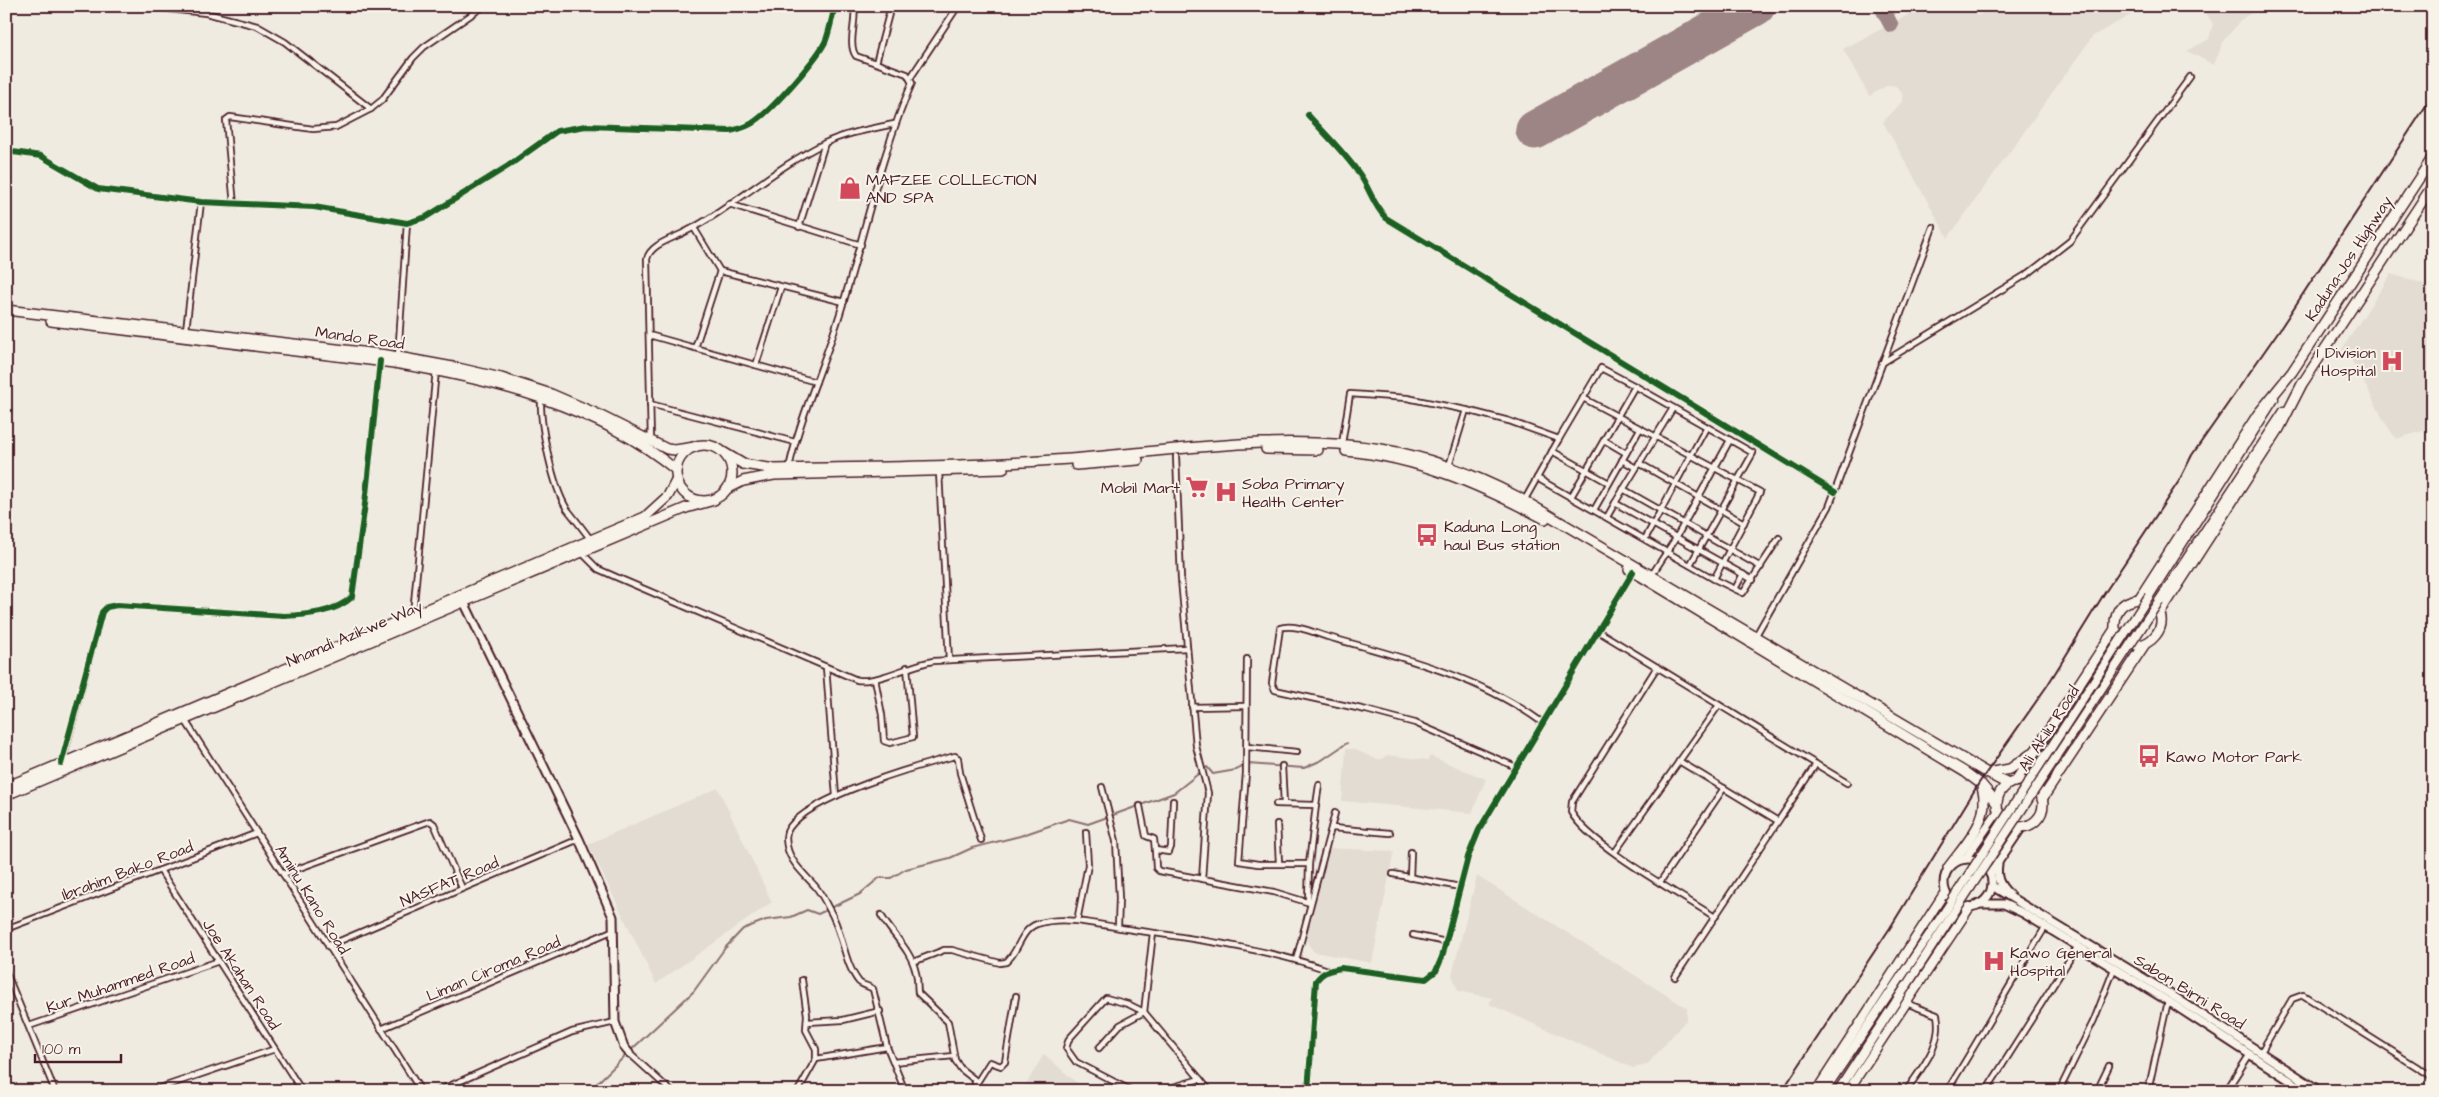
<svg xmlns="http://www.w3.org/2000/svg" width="2439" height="1097" viewBox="0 0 2439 1097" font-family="'Architects Daughter',sans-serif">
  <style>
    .built { fill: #e3dcd2 }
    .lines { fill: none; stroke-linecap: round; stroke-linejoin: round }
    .stream { stroke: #8b6f72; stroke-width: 2 }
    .taxiway { stroke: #9d8586; stroke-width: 15 }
    .runway { stroke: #9d8586; stroke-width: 39 }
    .street-casing { stroke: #4a1f2b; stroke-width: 8 }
    .secondary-casing { stroke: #4a1f2b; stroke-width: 11 }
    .primary-casing { stroke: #4a1f2b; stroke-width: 11 }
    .highway-casing { stroke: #4a1f2b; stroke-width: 12 }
    .street { stroke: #f7f3e8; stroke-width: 4.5 }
    .secondary { stroke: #f7f3e8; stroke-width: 7 }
    .primary { stroke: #f7f3e8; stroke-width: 8 }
    .highway { stroke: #f7f3e8; stroke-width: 9 }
    .rail { stroke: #4a1f2b; stroke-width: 2 }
    .primary-bridge-casing { stroke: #4a1f2b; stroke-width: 11; stroke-linecap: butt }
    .primary-bridge { stroke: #f7f3e8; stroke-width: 8 }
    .cycleway-casing { stroke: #f7f3e8; stroke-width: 9 }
    .cycleway { stroke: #1b5e20; stroke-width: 6 }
    .labels { text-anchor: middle; stroke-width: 4; stroke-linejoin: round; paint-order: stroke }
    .poi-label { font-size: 16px; fill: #4a1f2b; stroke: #f7f3e8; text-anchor: start }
    .street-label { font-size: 16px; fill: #4a1f2b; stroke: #f7f3e8 }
  </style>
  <rect width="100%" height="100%" fill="#f0ebe0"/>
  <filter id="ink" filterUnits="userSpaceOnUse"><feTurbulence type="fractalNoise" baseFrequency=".02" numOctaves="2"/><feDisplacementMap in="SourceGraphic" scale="10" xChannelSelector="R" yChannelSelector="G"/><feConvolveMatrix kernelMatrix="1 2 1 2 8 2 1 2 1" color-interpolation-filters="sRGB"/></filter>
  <g filter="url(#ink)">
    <g class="built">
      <polygon points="1925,6 1972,6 1977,16 1996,6 2147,6 2093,36 1948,238 1883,122 1903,101 1902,93 1896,86 1888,85 1869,96 1843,49"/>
      <polygon points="2201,6 2264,6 2243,18 2224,40 2214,65 2187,51 2209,39 2213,24"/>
      <polygon points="2391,274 2422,283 2433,290 2433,428 2396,439 2384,421 2357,369 2346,352 2340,352"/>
      <polygon points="1346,749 1354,749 1376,759 1382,759 1387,755 1428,760 1430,756 1486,779 1472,813 1342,801"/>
      <polygon points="718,788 772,902 656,984 588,844"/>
      <polygon points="1328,848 1394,851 1372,963 1314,952 1306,941"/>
      <polygon points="1477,876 1687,1008 1687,1019 1647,1065 1633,1068 1489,1004 1492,998 1458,991 1452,975"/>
      <polygon points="1044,1054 1086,1091 1022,1091"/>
    </g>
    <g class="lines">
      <g class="stream">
        <polyline points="630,1051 694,991 725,948 743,929 766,920 791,917 807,910 818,914 860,894 879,878 891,878 906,869 950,858 972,848 1020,836 1069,819 1088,824 1174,793 1207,767 1213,774 1236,770 1248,764 1304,768 1322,760 1347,743"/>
        <polyline points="589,1091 627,1054"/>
      </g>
      <polyline class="taxiway" points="1881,6 1891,25"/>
      <polyline class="runway" points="1535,130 1756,6"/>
      <defs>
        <g id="street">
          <polyline points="141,6 206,13 257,26 285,42 371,109"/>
          <polyline points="876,63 891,6"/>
          <polyline points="911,77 958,6"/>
          <path d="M1308 115C1325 134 1345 153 1360 175 1370 189 1373 205 1386 218L1835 492"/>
          <path d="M6 151 41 156 98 189 201 202 314 207 407 223 426 217 508 166 557 131 586 126 730 131C741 129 750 126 758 119 773 108 819 57 826 40 830 29 832 17 835 6"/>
          <polyline points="729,204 861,245"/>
          <polyline points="234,205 226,120 230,117 313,129 336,127 371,109 382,100 413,58 424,47 484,6"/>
          <polyline points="799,227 825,143"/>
          <polyline points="694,228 720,271 844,302"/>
          <polyline points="186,330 201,202"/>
          <polyline points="649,335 816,382"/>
          <polyline points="695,348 720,271"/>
          <polyline points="398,357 407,223"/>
          <polyline points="1882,363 2029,273 2070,241 2190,77"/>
          <polyline points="756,365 781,287"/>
          <polyline points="1583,398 1760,492 1714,579"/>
          <path d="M541 400C540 426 553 487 567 509 575 519 583 529 591 540"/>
          <polyline points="650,404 795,442"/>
          <polyline points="1559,439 1601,368 1635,386"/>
          <polyline points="1604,440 1626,453"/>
          <path d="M651 441 647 259C650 245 671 239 683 233 733 208 774 168 825 143 846 133 871 129 894 124"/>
          <polyline points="1342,444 1350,394 1407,398 1466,410 1509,421 1559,439 1524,501"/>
          <polyline points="1552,451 1609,483"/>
          <polyline points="1176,456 1181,579 1196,746 1208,793 1202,879"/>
          <polyline points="1622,460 1636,468"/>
          <polyline points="1639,463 1744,523"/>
          <polyline points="1449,466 1466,410"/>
          <path d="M789 468C801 413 826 361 842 307 865 232 881 154 912 83L907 74 856 56C847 44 857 21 854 6"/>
          <polyline points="939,472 949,660"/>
          <polyline points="1537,478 1714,579 1743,593 1779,538"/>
          <polyline points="1623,489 1761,567"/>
          <polyline points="1571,497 1635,386 1753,453 1690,565"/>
          <polyline points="1615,503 1673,408"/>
          <polyline points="1594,510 1640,429"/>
          <polyline points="1607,517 1615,503 1753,580"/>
          <polyline points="1645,539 1706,428"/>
          <path d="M582 553 598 569 616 577 857 680C878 683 910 665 933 661L1187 648"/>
          <polyline points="1651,576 1676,538 1730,440"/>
          <polyline points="1735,589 1743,574"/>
          <polyline points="413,614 436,370"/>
          <polyline points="1598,631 1847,783"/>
          <polyline points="1755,637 1829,507 1933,227"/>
          <polyline points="1247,659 1246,773 1239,861 1258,864 1309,864"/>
          <polyline points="826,667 836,796"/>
          <path d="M1657 667 1572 802 1571 812C1588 844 1681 895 1715 917"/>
          <polyline points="875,679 882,715 884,741 890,743 913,737 907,667"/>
          <polyline points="1192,707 1245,706"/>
          <polyline points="185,720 421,1091"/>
          <polyline points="1247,747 1297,752"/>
          <polyline points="1679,761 1778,821"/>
          <path d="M62 763 102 612 107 607 117 605 284 616C306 615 335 613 352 597L365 504 380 362"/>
          <polyline points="1282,766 1284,804"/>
          <path d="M1516 767 1415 723 1366 710 1275 690 1272 683 1280 628C1293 623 1315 633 1328 637 1402 657 1481 677 1543 723"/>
          <polyline points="1102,787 1116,841 1119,898 1118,927"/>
          <polyline points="1173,801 1171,847 1169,852 1155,850 1156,868 1159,871 1274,892 1310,903"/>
          <polyline points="1276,804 1316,805 1309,864 1308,901"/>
          <polyline points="1316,805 1319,785"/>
          <polyline points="1140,806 1146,836 1154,839 1155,850"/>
          <polyline points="1277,824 1279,863"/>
          <polyline points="1332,828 1390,833"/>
          <polyline points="1615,852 1719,705"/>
          <polyline points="160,870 302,1091"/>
          <polyline points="283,874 430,821 434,824 462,888"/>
          <polyline points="1393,874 1460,887"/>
          <polyline points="1410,878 1411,852"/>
          <polyline points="1660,882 1724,788"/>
          <path d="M881 915C892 935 911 949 916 973 918 979 917 986 918 993L948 1022 955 1060 961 1069 975 1080V1091"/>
          <polyline points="1077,921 1088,865 1086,832"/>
          <polyline points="6,929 257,833"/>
          <polyline points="1413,935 1446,942"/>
          <polyline points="328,946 579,839"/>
          <polyline points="1296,960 1335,813"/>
          <path d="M913 962 944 950H952L1000 963 1006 962C1019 952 1020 930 1037 924 1065 915 1099 925 1127 929 1194 939 1264 948 1328 970"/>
          <polyline points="6,972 55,1091"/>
          <polyline points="1675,977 1816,764"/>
          <path d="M1906 1003 1937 1015C1943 1045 1922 1067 1906 1091"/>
          <polyline points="807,1022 843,1020 880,1011"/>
          <polyline points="29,1026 219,961"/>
          <polyline points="381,1029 614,930"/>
          <polyline points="1099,1048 1120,1025 1144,1012 1153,933"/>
          <polyline points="2261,1052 2292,999 2303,995 2433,1077"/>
          <polyline points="629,1053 671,1091"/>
          <polyline points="816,1059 887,1047"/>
          <polyline points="893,1062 954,1056"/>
          <polyline points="976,1084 990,1062 1001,1066 1005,1062 1016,996"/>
          <polyline points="151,1091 275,1049"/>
          <polyline points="438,1091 572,1032 615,1022"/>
          <polyline points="798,1091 816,1059 816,1049 806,1030 807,1015 802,980"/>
          <path d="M905 1091 887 1047 873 989C869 986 862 985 859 982 843 962 843 931 829 909 825 901 821 893 815 886 805 875 790 862 787 846 786 840 785 834 789 828 811 796 917 766 955 756L958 758 960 773 981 840"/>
          <polyline points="1132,1091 1076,1062 1066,1048 1069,1039 1106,998 1128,1004 1144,1012 1210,1091"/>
          <polyline points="1160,1091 1200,1079"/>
          <path d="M1308 1091 1316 981C1323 971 1330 970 1341 968L1426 979 1436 971 1442 957 1468 857 1479 830 1633 572"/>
          <path d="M1947 1091C1981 1036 2012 981 2046 926"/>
          <polyline points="1986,1091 2078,946"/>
          <polyline points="2059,1091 2094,1020 2114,969"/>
          <polyline points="2097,1091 2109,1066"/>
          <polyline points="2148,1091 2168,1001"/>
          <polyline points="2226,1091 2250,1054"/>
        </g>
        <g id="secondary">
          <polyline points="464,602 579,839 613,917 615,1022 624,1047 629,1053"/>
          <circle cx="1968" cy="883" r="24"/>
          <polyline points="1965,859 1998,812"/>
          <path d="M1998 864C1996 877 1999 885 2009 894"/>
          <polyline points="1990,874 2022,827"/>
          <polyline points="1992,886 2170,994 2320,1091"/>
          <polyline points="1979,904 2004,904 2023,913 2168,1001 2306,1091"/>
        </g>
        <g id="primary">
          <polyline points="2149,596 2274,399"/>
          <polyline points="2159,601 2284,411"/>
          <polyline points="1816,1091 1945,892"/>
          <polyline points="1824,1091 1946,910"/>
          <polyline points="1838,1091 1953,914"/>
          <polyline points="1848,1091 1970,907"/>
        </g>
        <g id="highway">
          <polyline points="6,310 387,355 458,368 501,378 551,394 595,413 667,449 675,450 695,447"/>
          <path d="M51 321 394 363C491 379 599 406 676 470"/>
          <circle cx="704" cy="473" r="28"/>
          <polyline points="1266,449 1318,450"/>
          <path d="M1346 451C1418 457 1482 486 1545 519"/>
          <path d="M723 452 743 464 775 469C868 467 961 467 1054 460 1162 453 1274 432 1381 449 1429 457 1473 474 1516 496L1987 773 2008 784"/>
          <polyline points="1076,465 1138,460"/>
          <polyline points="729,488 743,481 774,475 1003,469"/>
          <polyline points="1629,569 1965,772 1981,784 1996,802"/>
          <polyline points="2139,599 2258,414 2292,372 2433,157"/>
          <polyline points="2160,613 2279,429 2302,384 2433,185"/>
          <polyline points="1987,773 2010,769 2034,752"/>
          <circle cx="2020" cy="804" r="23"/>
          <path d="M2015 782 2115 629C2114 611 2121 601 2139 599 2190 611 2140 674 2115 629"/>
          <polyline points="6,787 645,517 668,496 677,479"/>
          <polyline points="6,795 686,508 714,500"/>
          <polyline points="2042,799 2145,644"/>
          <path d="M1948 868C1966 843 1992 819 1982 787"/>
        </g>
      </defs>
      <use href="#street" class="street-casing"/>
      <use href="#secondary" class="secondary-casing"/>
      <use href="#primary" class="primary-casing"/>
      <use href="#highway" class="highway-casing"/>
      <use href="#street" class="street"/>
      <use href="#secondary" class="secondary"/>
      <use href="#primary" class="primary"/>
      <use href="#highway" class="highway"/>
      <polyline class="rail" points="1782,1091 1890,928 1979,783 2047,686 2104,594 2179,481 2192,455 2280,329 2433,95"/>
      <defs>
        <g id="primary-bridge">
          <polyline points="1946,910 2149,596"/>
          <polyline points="1953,914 2159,601"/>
        </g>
      </defs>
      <use href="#primary-bridge" class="primary-bridge-casing"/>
      <use href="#primary-bridge" class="primary-bridge"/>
      <defs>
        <g id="cycleway">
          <path d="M1308 115C1325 134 1345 153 1360 175 1370 189 1373 205 1386 218L1835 492"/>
          <path d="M6 151 41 156 98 189 201 202 314 207 407 223 426 217 508 166 557 131 586 126 730 131C741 129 750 126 758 119 773 108 819 57 826 40 830 29 832 17 835 6"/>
          <path d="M61 764 102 612 107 607 117 605 284 616C306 615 335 613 352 597L365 504 380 361"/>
          <path d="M1308 1091 1316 981C1323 971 1330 970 1341 968L1426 979 1436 971 1442 957 1468 857 1479 830 1633 572"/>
        </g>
      </defs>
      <use href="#cycleway" class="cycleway-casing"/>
      <use href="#cycleway" class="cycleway"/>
    </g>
  </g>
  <defs>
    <symbol id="shop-bare" viewBox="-9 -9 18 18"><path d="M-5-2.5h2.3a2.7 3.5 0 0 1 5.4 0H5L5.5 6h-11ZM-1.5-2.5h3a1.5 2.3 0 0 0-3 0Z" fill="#d1495b" stroke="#f7f3e8" stroke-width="2.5" paint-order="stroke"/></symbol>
    <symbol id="hospital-bare" viewBox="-9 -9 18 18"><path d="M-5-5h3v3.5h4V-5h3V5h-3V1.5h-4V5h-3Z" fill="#d1495b" stroke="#f7f3e8" stroke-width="2.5" paint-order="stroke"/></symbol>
    <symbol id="supermarket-bare" viewBox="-9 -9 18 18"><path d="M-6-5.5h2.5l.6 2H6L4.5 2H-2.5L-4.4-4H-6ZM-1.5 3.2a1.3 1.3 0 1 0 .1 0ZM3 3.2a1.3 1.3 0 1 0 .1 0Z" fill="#d1495b" stroke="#f7f3e8" stroke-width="2.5" paint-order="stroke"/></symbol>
    <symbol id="bus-bare" viewBox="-9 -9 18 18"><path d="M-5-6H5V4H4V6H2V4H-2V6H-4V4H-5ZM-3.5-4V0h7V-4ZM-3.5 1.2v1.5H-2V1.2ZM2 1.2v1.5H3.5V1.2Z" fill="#d1495b" stroke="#f7f3e8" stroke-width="2.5" paint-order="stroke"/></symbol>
  </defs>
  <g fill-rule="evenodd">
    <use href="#shop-bare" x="834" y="172" width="32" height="32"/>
    <use href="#hospital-bare" x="2376" y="345" width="32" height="32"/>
    <use href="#supermarket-bare" x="1181" y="471" width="32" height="32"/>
    <use href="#hospital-bare" x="1210" y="476" width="32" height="32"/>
    <use href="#bus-bare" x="1411" y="519" width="32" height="32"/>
    <use href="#bus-bare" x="2133" y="740" width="32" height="32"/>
    <use href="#hospital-bare" x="1978" y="945" width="32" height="32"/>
  </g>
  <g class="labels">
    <g class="poi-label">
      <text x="866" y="185">MAFZEE COLLECTION<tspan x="866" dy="18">AND SPA</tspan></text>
      <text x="2376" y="358" text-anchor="end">1 Division<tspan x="2376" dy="18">Hospital</tspan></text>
      <text x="1242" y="489">Soba Primary<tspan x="1242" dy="18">Health Center</tspan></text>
      <text x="1180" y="493" text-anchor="end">Mobil Mart</text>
      <text x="1444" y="532">Kaduna Long<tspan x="1444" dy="18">haul Bus station</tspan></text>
      <text x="2166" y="762">Kawo Motor Park</text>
      <text x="2010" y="958">Kawo General<tspan x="2010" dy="18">Hospital</tspan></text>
    </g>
    <g class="street-label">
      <text transform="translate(2348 258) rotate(-57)" y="6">Kaduna-Jos Highway</text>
      <text transform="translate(360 337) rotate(8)" y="6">Mando Road</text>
      <text transform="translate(354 633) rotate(-23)" y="6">Nnamdi Azikwe Way</text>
      <text transform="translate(2048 728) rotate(-57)" y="6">Ali Akilu Road</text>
      <text transform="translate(127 870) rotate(-21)" y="6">Ibrahim Bako Road</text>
      <text transform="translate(449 881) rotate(-23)" y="6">NASFAT Road</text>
      <text transform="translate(313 899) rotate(58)" y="6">Aminu Kano Road</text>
      <text transform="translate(493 968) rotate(-23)" y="6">Liman Ciroma Road</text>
      <text transform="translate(242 974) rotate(57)" y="6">Joe Akahan Road</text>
      <text transform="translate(120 982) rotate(-19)" y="6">Kur Muhammed Road</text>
      <text transform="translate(2190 991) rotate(32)" y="6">Sabon Birni Road</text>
    </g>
  </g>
  <rect width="2439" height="1097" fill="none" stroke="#f7f3e8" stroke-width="25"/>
  <rect x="12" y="12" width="2414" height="1072" fill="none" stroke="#4a1f2b" stroke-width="2" filter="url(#ink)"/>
  <path d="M35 1054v8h86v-8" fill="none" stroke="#4a1f2b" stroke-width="2.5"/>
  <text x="42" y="1054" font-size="15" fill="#4a1f2b" stroke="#f7f3e8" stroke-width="4" paint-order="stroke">100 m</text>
</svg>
